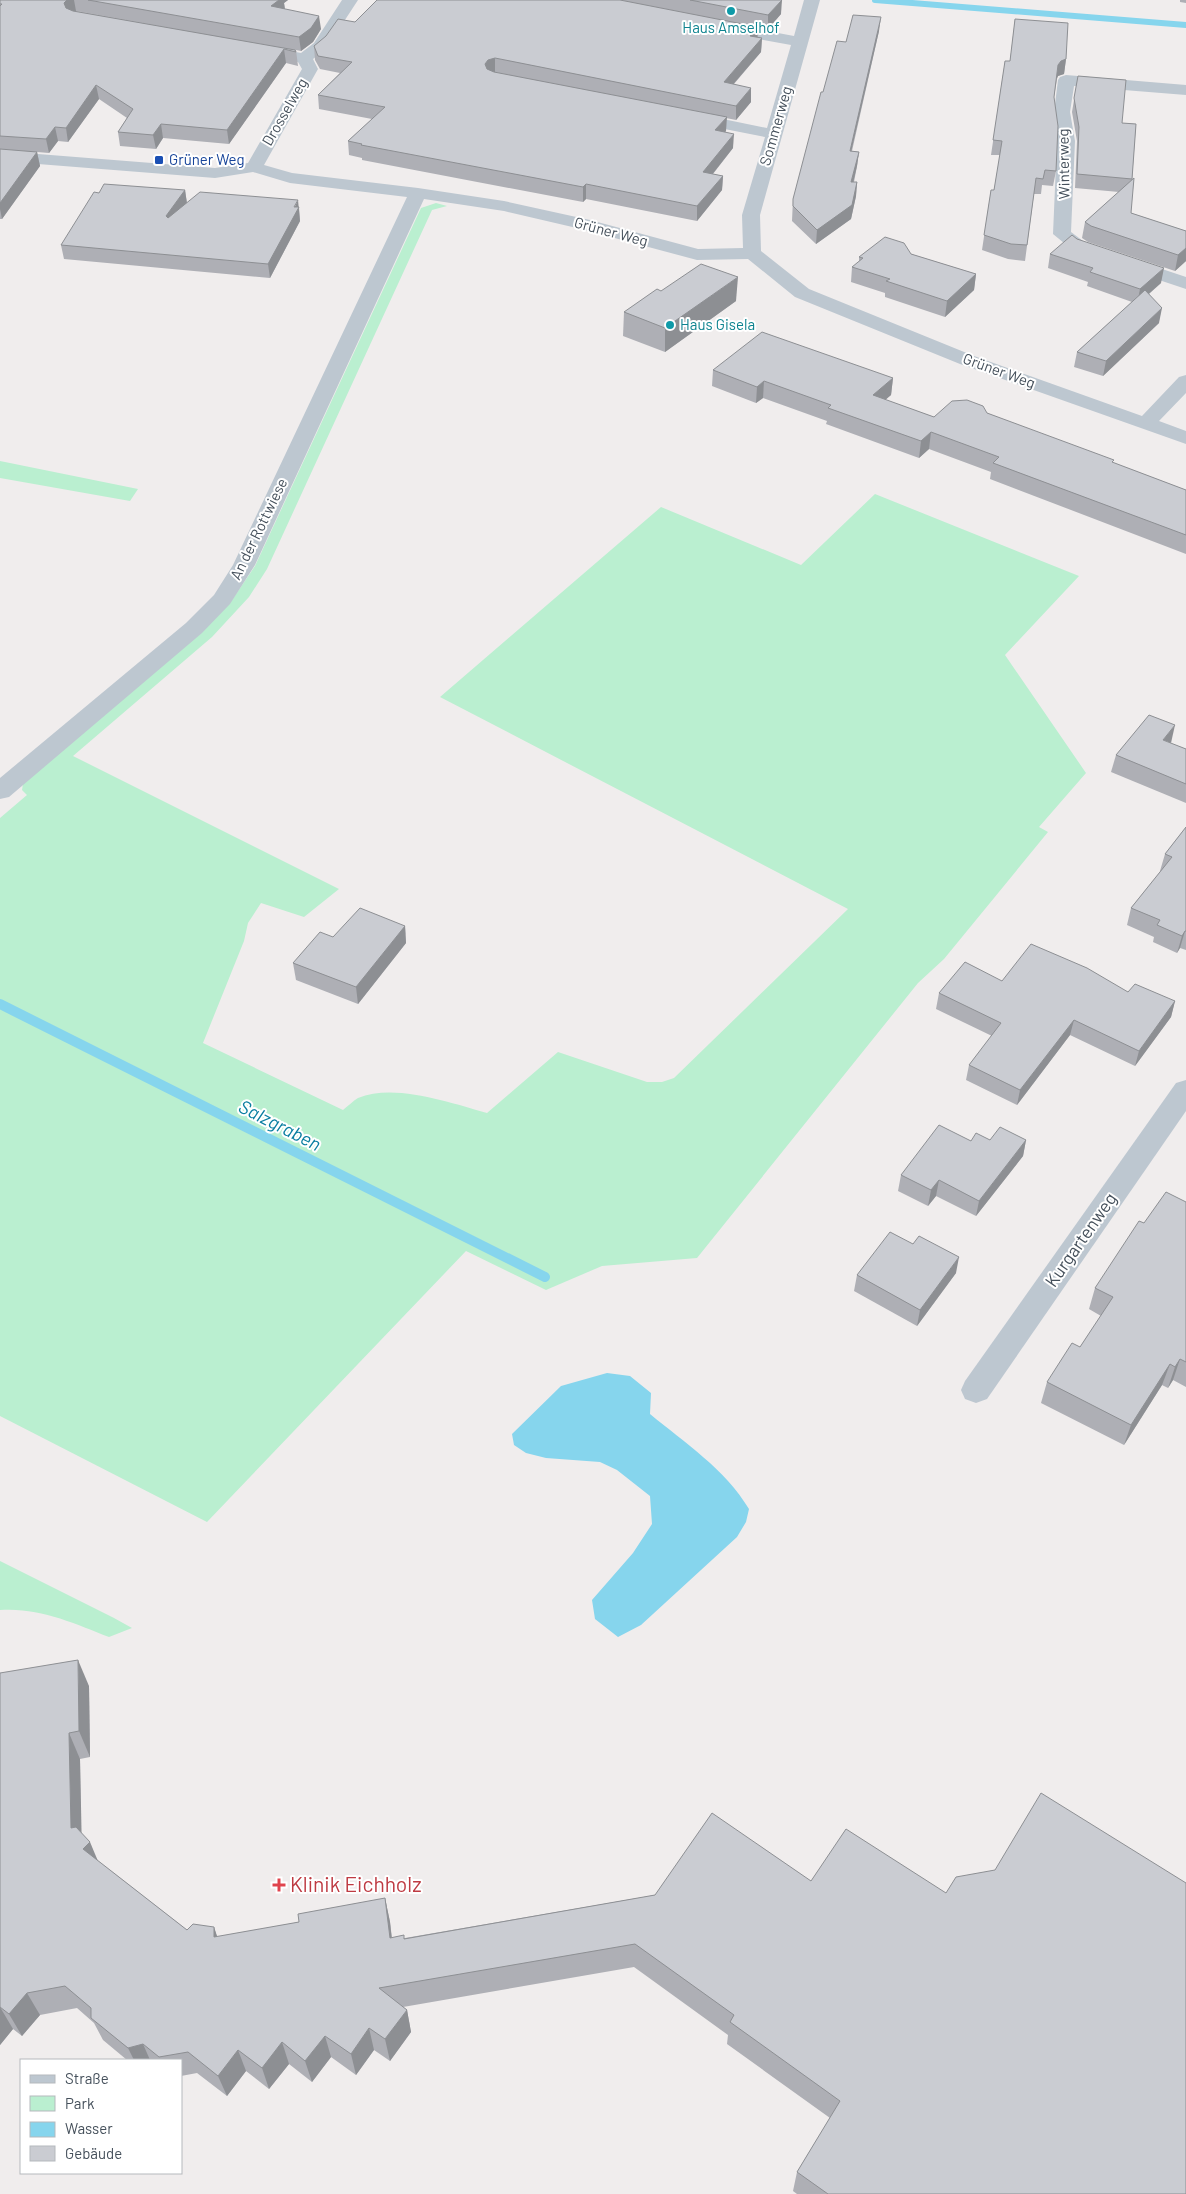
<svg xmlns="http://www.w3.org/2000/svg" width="1186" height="2194" viewBox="0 0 1186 2194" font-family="Barlow,sans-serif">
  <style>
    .green { fill: #baefd0 }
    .water { fill: #86d5ed }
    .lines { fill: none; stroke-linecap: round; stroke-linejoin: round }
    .stream-far1 { stroke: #86d5ed; stroke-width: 6 }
    .stream { stroke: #86d5ed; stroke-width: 10 }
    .street { fill: #bdc7d0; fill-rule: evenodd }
    .wall { fill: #aeafb5; fill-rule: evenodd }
    .shaded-wall { fill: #8d8f93 }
    .building { fill: #caccd2; stroke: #8d8f93 }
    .culture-dot { fill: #0f9aa8; stroke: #fff; stroke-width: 2 }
    .transit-dot { fill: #1a4fb4; stroke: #fff; stroke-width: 2 }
    .health-dot { fill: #e0444e; stroke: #fff; stroke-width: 2 }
    .labels { text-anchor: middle; stroke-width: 4; stroke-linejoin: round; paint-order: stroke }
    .far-culture-label { font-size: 15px; fill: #0d838f; stroke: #fff }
    .far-street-label { font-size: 15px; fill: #45505b; stroke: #fff }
    .far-transit-label { font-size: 15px; fill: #164399; stroke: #fff; text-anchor: start }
    .street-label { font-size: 18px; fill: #45505b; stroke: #fff }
    .water-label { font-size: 19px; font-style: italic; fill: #0a7ea1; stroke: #fff }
    .near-health-label { font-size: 21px; fill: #be3a42; stroke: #fff; text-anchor: start }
  </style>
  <rect width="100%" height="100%" fill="#f0eded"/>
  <g class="green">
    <path d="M436 203 447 206 432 210 267 569 249 597 212 637 73 756 339 889 304 917 261 903 248 923 244 941 203 1043 343 1110C348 1106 353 1101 358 1098 395 1083 450 1103 487 1113L558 1052 647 1082H662L674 1078 848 909 440 697 661 507 801 565 875 494 1079 576 1005 655 1086 773 1039 827 1048 832 944 959 918 983 697 1258 602 1266 546 1290 466 1251 207 1522 0 1416V818L27 795 22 790 23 784 232 600 255 566 421 208Z"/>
    <polygon points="0,461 138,489 130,501 0,478"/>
    <path d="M0 1561 114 1618 132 1628 109 1637C74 1623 38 1607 0 1610Z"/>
  </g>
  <path class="water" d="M607 1373 630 1376 651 1393 650 1414C685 1443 725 1469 749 1509L746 1522 737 1537 641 1625 618 1637 595 1619 592 1600 633 1553 652 1524 650 1496 617 1470 600 1462 546 1458 526 1453 514 1445 512 1434 561 1386Z"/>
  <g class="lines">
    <polyline class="stream-far1" points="875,0 1186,25"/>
    <polyline class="stream" points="0,1004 545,1277"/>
    <g class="street">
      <polygon points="342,0 358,0 326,49 313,59 318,69 264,165 292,173 418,188 504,201 590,220 698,249 743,248 742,215 765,137 689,122 683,121 681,117 683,113 689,112 767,128 791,45 720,32 714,30 712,27 714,24 720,22 794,36 804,0 820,0 760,215 761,251 809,289 974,356 1142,416 1179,377 1186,375 1186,393 1159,421 1186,431 1186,444 960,364 795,297 748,259 697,260 581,229 504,211 424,199 255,565 230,604 202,633 9,797 0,799 0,778 186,623 214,595 233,565 407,197 290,183 253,172 215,178 0,161 0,151 215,168 248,163 302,69 298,62 255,53 253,50 255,47 261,45 301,53 314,43"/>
      <polygon points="1066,75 1186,85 1186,95 1074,86 1070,112 1075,141 1071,232 1087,244 1186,277 1186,289 1075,252 1053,234 1057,141 1054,112 1058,80 1060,77"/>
      <polygon points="1186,1080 1186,1111 987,1399 976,1403 965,1399 961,1390 965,1381 1176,1083"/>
    </g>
  </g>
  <g class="wall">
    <path d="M0 0H288L284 3 285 9 321 29 313 42 301 51 296 50 298 66 286 63 229 144 163 138 156 149 120 146 118 132 127 118 99 99 68 142 58 141 49 153 37 152 40 166 2 219H0ZM75 11H76L194 32Z"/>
    <polygon points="377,0 780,0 781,14 768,29 758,27 758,38 762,38 761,52 734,84 751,102 736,120 726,118 726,131 725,132 733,148 713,174 723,176 722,190 697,221 586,199 583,202 362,160 362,158 349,155 348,141 372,119 319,109 318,95 340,73 320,69 315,60 314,46 355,22"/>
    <polygon points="1180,0 1186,0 1186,3 1180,2"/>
    <polygon points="1015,19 1066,59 1064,74 1058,76 1057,79 1054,97 1056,171 1053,186 1042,185 1041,194 1034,194 1025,261 1008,259 982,250 991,190 994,190 1000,155 991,155 1005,61 1010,61"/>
    <polygon points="879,31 852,151 859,152 857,166 854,182 857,182 856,196 851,219 816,244 792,221 793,199 846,42"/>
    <polygon points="1078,76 1122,123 1136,124 1132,180 1131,213 1186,231 1186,261 1175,271 1088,242 1082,238 1085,222 1119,192 1075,188 1077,141 1072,112"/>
    <polygon points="185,190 187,203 299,207 300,221 270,278 64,259 61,245 99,193"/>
    <polygon points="1077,239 1161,283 1149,294 1159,323 1103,376 1074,367 1077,352 1132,302 1087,286 1088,282 1048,268 1050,254"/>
    <polygon points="911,254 976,274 974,290 945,317 885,297 885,293 851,282 852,267 859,262 859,257"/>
    <polygon points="661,291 736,301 665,352 623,336 624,312"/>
    <polygon points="713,370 893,378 891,395 885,400 934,417 987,413 1114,463 1186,490 1186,554 990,479 991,472 929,449 919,458 826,424 827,421 763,398 756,403 712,386"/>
    <polygon points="1170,743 1186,749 1186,803 1111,772 1116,755"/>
    <polygon points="1186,827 1186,950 1180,948 1177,953 1153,942 1154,937 1127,925 1131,908 1161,871 1160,871 1165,854"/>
    <polygon points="405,926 406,943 358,1004 296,980 293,963 333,937"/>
    <polygon points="1002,981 1128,992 1175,1001 1171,1017 1135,1066 1070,1035 1017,1105 966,1080 969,1065 992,1036 936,1009 939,993"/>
    <polygon points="990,1140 1026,1140 1023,1156 976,1216 936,1196 928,1206 898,1191 901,1175 971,1141"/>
    <polygon points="1186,1202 1186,1387 1173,1380 1168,1388 1162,1385 1124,1445 1041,1403 1047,1382 1080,1347 1101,1316 1089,1309 1095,1288 1144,1223"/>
    <polygon points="956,1273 917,1326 854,1291 857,1275"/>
    <polygon points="0,1673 89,1686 90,1757 80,1759 81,1833 98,1861 187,1930 214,1927 217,1937 299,1922 385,1898 390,1922 392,1938 405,1938 655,1895 1186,2194 797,2194 793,2191 797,2172 830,2118 727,2044 728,2035 634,1967 403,2007 407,2010 411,2032 390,2061 374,2050 356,2075 331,2057 312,2082 289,2064 269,2089 246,2071 227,2096 197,2073 181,2076 181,2060 127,2060 103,2040 94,2023 77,2008 40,2015 22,2036 13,2029 0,2045"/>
  </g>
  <g class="shaded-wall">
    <polygon points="67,0 74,0 76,11 69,13 66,17 64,3"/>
    <polygon points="276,0 288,0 284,3 285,10 271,6"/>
    <polygon points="782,0 781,14 768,29 768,15"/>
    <polygon points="319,16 321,29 313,42 301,51 299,37"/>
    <polygon points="881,17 879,31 848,165 850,151"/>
    <polygon points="758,27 757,40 750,36"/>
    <polygon points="762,38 761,52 723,96 724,82"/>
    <polygon points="284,49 286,63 229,144 227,130"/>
    <polygon points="495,58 495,72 485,78 485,64 488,60"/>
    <polygon points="1066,59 1064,74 1058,76 1056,80 1058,65 1061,61"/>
    <polygon points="96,85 99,99 68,142 66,128"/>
    <polygon points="751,88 751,102 736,120 736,106"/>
    <polygon points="727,117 726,131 714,145 715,130"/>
    <polygon points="161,124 163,138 156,149 153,135"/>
    <polygon points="55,127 58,141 49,153 46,139"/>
    <polygon points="734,134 733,148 703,186 703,172"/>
    <polygon points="37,152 40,166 2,219 0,209 0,203"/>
    <polygon points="859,152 857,166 850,196 851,182"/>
    <polygon points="723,176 722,190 697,221 697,206"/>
    <polygon points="857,182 856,196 851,219 816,244 817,230"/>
    <polygon points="586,184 586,199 583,202 583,187"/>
    <polygon points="185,190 187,204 168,230 166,216"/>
    <polygon points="298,200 300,221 270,278 268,264"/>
    <polygon points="1186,248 1186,261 1175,271 1178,255"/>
    <polygon points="1164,268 1161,283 1137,304 1140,289"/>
    <polygon points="976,274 974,290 945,317 947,301"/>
    <polygon points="738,277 736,301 665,352 665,328"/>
    <polygon points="1162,308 1159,323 1103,376 1106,361"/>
    <polygon points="893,378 891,395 871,412 873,395"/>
    <polygon points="764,381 763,398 756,403 757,387"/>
    <polygon points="931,432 929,449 919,458 921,441"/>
    <polygon points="1175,725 1171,743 1163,740"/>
    <polygon points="405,926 406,943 358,1004 356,987"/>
    <polygon points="1185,931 1180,948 1177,953 1182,936"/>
    <polygon points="1175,1001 1171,1017 1135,1066 1139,1051"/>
    <polygon points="1074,1020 1070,1035 1017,1105 1020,1090"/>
    <polygon points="1026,1140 1023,1156 976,1216 979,1201"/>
    <polygon points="939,1180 936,1196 928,1206 931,1190"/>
    <polygon points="959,1257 956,1273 917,1326 920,1310"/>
    <polygon points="1180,1359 1173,1380 1168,1388 1175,1367"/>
    <polygon points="1170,1364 1162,1385 1124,1445 1131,1425"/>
    <polygon points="78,1660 89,1686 90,1757 79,1731"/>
    <polygon points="69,1733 80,1759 82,1853 71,1828"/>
    <polygon points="90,1842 100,1866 83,1849"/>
    <polygon points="385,1898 390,1922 394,1961 390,1938"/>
    <polygon points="214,1927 222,1951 214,1937"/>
    <polygon points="27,1993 40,2015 22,2036 9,2014"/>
    <polygon points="0,2007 13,2029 0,2045"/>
    <polygon points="407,2010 411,2032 390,2061 385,2039"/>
    <polygon points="369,2028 374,2050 356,2075 351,2054"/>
    <polygon points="325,2036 331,2057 312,2082 305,2061"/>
    <polygon points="282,2042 289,2064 269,2089 262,2068"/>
    <polygon points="143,2044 150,2060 134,2060 128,2048"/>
    <polygon points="238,2050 246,2071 227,2096 218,2076"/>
  </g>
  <g class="building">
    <polygon points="0,0 67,0 64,3 66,8 73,11 295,50 296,52 284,49 227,130 161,124 153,135 118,132 133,109 96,85 66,128 55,127 46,139 0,136 0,6 2,4 0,4"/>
    <polygon points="88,0 279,0 271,6 319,16 311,28 299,37"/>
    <polygon points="377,0 620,0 758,27 750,36 762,38 724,82 751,88 736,106 495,58 488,60 485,64 487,69 494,72 727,117 715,130 734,134 703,172 723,176 697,206 586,184 583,187 361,145 362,144 348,141 385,107 318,95 352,62 318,56 314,46 326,36 338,19 355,22"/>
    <polygon points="690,0 782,0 768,15"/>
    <polygon points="853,15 881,17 850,151 859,152 851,182 857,182 852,205 817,230 793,206 793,199 821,92 823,92 837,41 846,42"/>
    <polygon points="1015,19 1068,23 1066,59 1061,61 1058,65 1054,97 1058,126 1056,171 1045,170 1043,179 1036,178 1027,245 1011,244 984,235 991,190 994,190 1002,141 993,140 1005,61 1010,61"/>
    <polygon points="1078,76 1126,80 1122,123 1136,124 1132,179 1077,174 1079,127 1074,98"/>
    <polygon points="0,149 37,152 0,203"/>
    <polygon points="1134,178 1131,213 1186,231 1186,248 1178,255 1091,226 1085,222"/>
    <polygon points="104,184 185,190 166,216 168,218 200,192 298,200 294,207 299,207 268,264 61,245 94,192 99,193"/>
    <polygon points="1072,235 1077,239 1164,268 1140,289 1090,272 1093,268 1050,254"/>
    <polygon points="885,237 904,243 911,254 976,274 947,301 886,281 890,279 852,267 863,258 859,257"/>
    <polygon points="701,264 738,277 665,328 624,312 657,289 661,291"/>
    <polygon points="1145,290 1162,308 1106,361 1077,352"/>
    <polygon points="762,332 893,378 873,395 934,417 952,401 967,400 983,406 987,413 1114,460 1112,462 1186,490 1186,535 993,463 999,457 931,432 921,441 828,408 831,405 764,381 757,387 713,370"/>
    <polygon points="1149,715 1175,725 1163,740 1186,749 1186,784 1116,755"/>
    <polygon points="1186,827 1186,931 1185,931 1182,936 1157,925 1160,920 1131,908 1172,857 1165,854"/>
    <polygon points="360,908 405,926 356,987 293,963 320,932 333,937"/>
    <polygon points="1031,944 1087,968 1128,992 1135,984 1175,1001 1139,1051 1074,1020 1020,1090 969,1065 1001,1023 939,993 965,962 1002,981"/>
    <polygon points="939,1125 971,1141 976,1133 990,1140 1000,1127 1026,1140 979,1201 939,1180 931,1190 901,1175"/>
    <polygon points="1166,1192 1186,1202 1186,1362 1180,1359 1175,1367 1170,1364 1131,1425 1047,1382 1072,1343 1080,1347 1113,1297 1095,1288 1139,1221 1144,1223"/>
    <polygon points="890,1232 913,1244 919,1236 959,1257 920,1310 857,1275"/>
    <polygon points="78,1660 79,1731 69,1733 71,1828 76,1827 90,1842 83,1849 187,1930 193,1924 214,1927 214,1937 299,1922 298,1914 385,1898 390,1938 404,1935 404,1939 655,1895 712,1813 811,1881 846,1829 946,1893 956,1877 995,1870 1041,1793 1186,1883 1186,2194 828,2194 797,2172 840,2101 730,2022 734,2015 635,1944 379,1988 407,2010 385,2039 369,2028 351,2054 325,2036 305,2061 282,2042 262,2068 238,2050 218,2076 188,2052 159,2057 143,2044 128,2048 91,2018 91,2008 65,1986 27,1993 9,2014 0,2007 0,1673"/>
  </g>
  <g class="culture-dot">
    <circle cx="731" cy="11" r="5"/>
    <circle cx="670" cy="325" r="5"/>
  </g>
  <rect class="transit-dot" x="154" y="155" width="10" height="10" rx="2.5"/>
  <path class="health-dot" d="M276.5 1877.5h5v5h5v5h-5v5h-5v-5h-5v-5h5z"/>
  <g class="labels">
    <g class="far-culture-label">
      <text x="731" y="33">Haus Amselhof</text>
      <text x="680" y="330" text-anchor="start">Haus Gisela</text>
    </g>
    <g class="far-street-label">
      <text transform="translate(285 112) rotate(-60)" y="5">Drosselweg</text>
      <text transform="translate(776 126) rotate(-74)" y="5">Sommerweg</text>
      <text transform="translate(1064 164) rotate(-91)" y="5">Winterweg</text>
      <text transform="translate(611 232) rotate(15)" y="5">Grüner Weg</text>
      <text transform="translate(999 371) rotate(20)" y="5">Grüner Weg</text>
      <text transform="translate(259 529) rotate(-64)" y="5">An der Rottwiese</text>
    </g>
    <g class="far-transit-label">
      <text x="169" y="165">Grüner Weg</text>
    </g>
    <g class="street-label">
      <text transform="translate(1081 1240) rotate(-55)" y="6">Kurgartenweg</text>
    </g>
    <g class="water-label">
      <text transform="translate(280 1125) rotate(27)" y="7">Salzgraben</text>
    </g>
    <g class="near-health-label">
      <text x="290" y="1892">Klinik Eichholz</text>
    </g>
  </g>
  <rect x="20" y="2059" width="162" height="115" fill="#ffffff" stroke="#b5b9bd"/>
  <rect x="30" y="2075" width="25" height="8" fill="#bdc7d0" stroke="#b5b9bd"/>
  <text x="65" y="2084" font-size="15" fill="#45505b">Straße</text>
  <rect x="30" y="2096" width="25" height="15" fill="#baefd0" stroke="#b5b9bd"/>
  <text x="65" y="2109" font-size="15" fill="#45505b">Park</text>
  <rect x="30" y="2122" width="25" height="15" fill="#86d5ed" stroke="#b5b9bd"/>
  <text x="65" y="2134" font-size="15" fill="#45505b">Wasser</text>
  <rect x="30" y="2146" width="25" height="15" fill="#caccd2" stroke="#b5b9bd"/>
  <text x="65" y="2159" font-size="15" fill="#45505b">Gebäude</text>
</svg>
